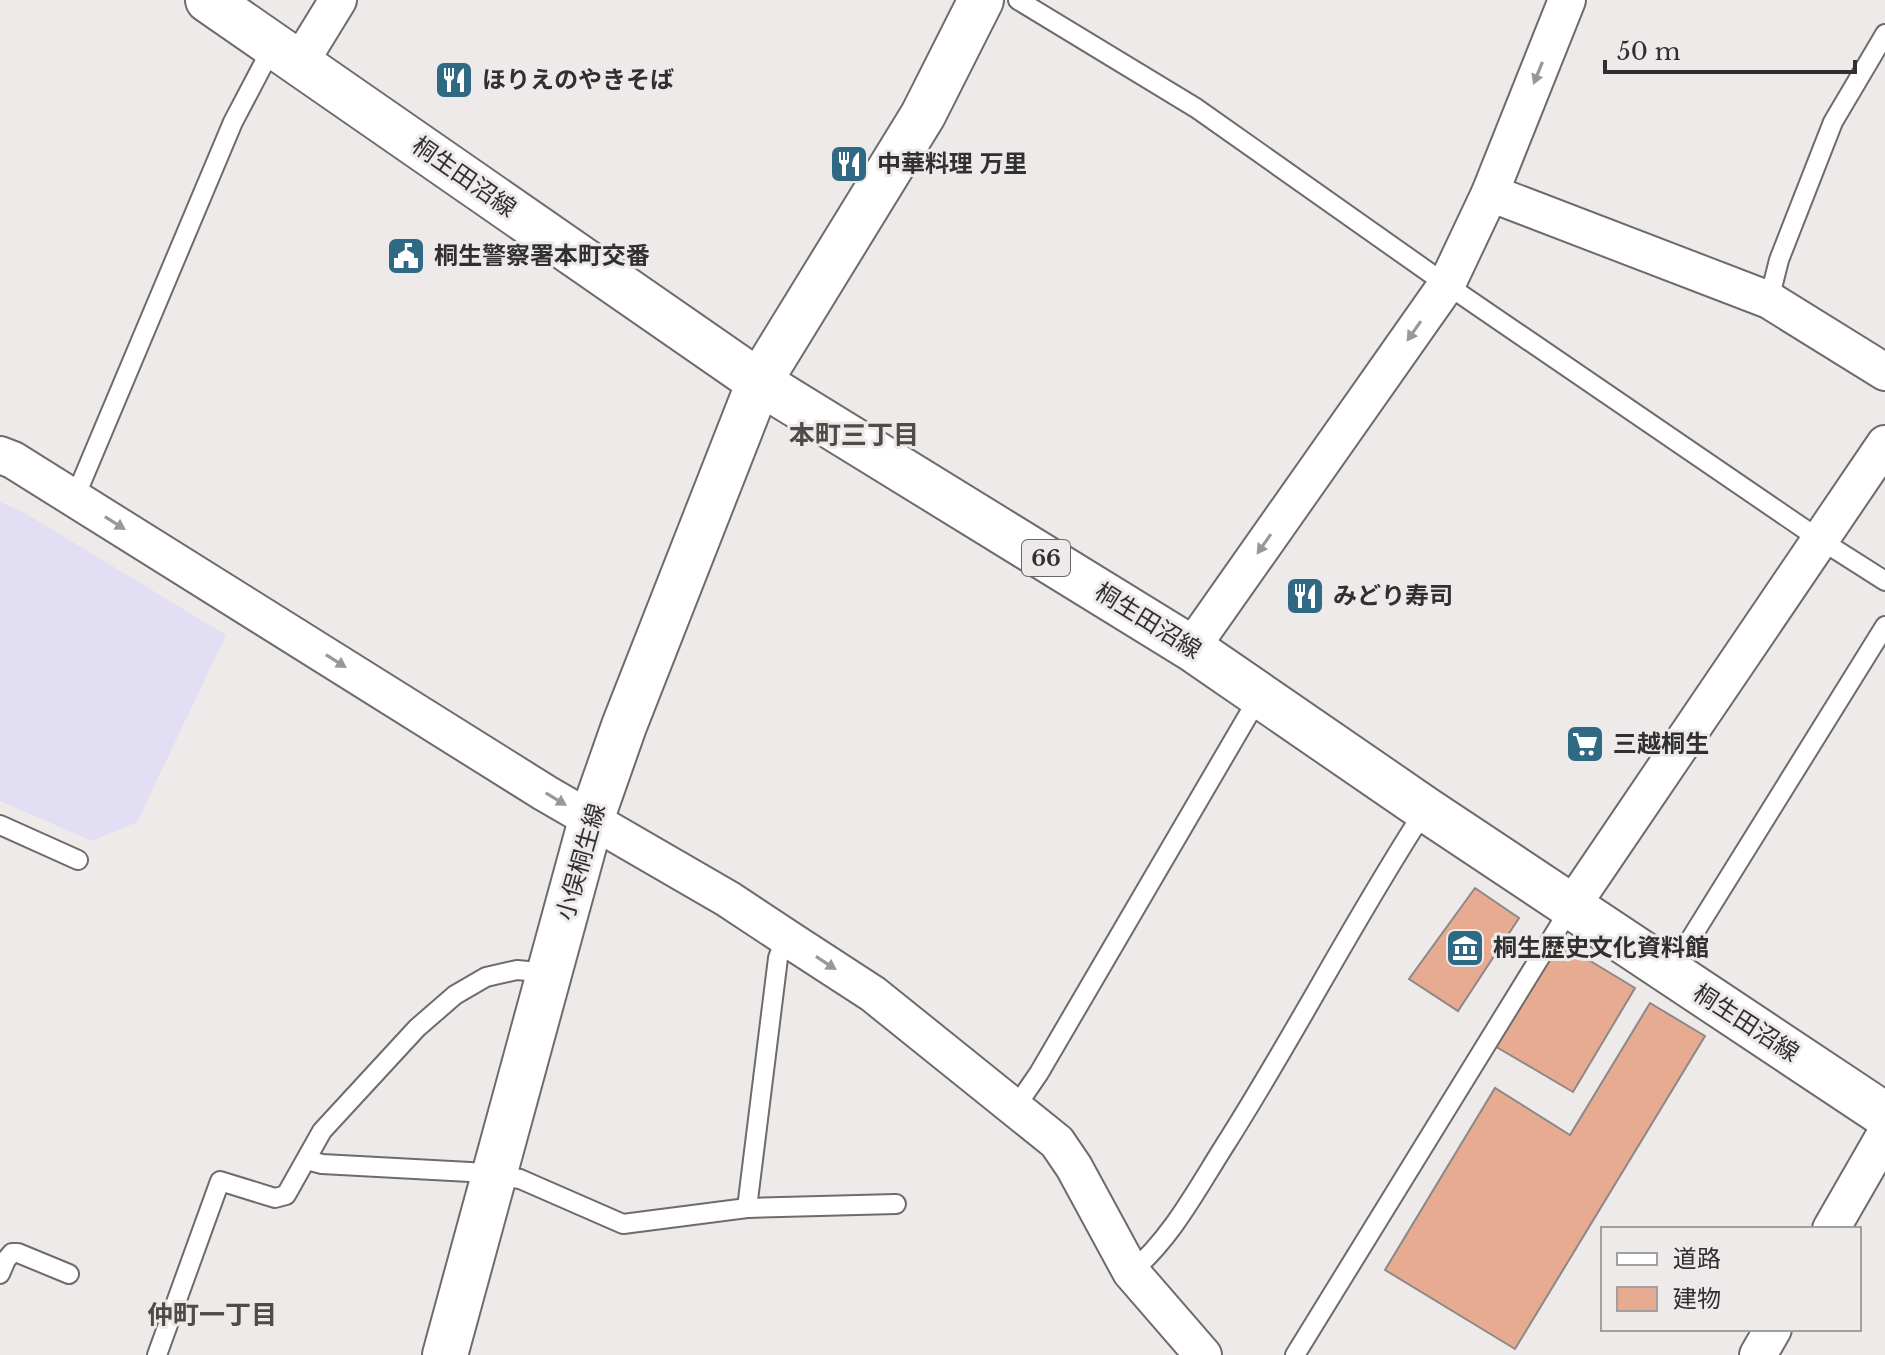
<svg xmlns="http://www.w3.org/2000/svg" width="1885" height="1355" viewBox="0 0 1885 1355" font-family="'Libre Baskerville','Noto Sans JP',serif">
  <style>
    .commercial { fill: #e2def4 }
    .building { fill: #e6ab91; stroke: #8c8887; stroke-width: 2 }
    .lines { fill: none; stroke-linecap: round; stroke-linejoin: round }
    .lane-casing { stroke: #6e6b6a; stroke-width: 22 }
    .street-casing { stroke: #6e6b6a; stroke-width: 40 }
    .secondary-casing { stroke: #6e6b6a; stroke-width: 48 }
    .primary-casing { stroke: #6e6b6a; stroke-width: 48 }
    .lane { stroke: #fff; stroke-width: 18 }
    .street { stroke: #fff; stroke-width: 36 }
    .secondary { stroke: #fff; stroke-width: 44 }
    .primary { stroke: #fff; stroke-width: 44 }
    .oneway { fill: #989898 }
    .labels { text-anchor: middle; stroke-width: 6; stroke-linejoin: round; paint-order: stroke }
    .shield { fill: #eeeae9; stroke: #6a6868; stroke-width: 2 }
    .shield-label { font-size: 22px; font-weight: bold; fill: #313030 }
    .poi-label { font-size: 24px; font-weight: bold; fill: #313030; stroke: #eeeae9; text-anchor: start }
    .street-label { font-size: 24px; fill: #313030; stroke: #eeeae9 }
    .neighbourhood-label { font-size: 26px; font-weight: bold; fill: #4e4b49; stroke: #eeeae9 }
  </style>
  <rect width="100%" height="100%" fill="#eeeae9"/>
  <polygon class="commercial" points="0,502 23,512 226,635 137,822 92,841 0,801"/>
  <g class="building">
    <polygon points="1475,888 1519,918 1458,1011 1409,979"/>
    <polygon points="1559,942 1635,988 1573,1092 1493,1045"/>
    <polygon points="1650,1003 1705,1036 1515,1349 1385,1270 1495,1088 1570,1135"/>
  </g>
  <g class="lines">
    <defs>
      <g id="lane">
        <polyline points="1018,0 1196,108 1437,278 1819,539 1885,581"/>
        <polyline points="1769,300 1779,260 1833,122 1885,34"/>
        <polyline points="73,497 81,483 233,122 274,44"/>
        <polyline points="0,825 78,860"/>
        <polyline points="1670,972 1885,626"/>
        <polyline points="1015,1108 1039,1073 1260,695"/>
        <polyline points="307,1160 322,1164 470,1172 520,1179 623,1224 747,1208 896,1204"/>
        <polyline points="747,1208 778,958 786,937"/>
        <path d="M1131 1272C1171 1239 1197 1189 1225 1145 1295 1035 1354 919 1425 810"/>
        <polyline points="0,1274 6,1260 12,1253 18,1253 69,1274"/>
        <polyline points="157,1355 220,1181 275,1198 286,1195 322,1131 417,1028 455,995 486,977 517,970 550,973"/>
        <polyline points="1295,1355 1571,907"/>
      </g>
      <g id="street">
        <polyline points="300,62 338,0"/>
        <polyline points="1490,193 1769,300 1885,372"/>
        <polyline points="0,455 13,460 545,793 728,899 793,942 873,994 1057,1142 1074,1167 1131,1272 1203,1355"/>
        <polyline points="1191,648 1447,284 1490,193 1567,0"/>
        <polyline points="1571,907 1885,444"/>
        <polyline points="1831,1229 1885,1135"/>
        <polyline points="1758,1355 1773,1329"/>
      </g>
      <polyline id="secondary" points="445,1355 591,820 624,726 759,382 923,115 981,0"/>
      <polyline id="primary" points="208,0 759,382 1191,648 1425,809 1885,1115"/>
    </defs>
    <use href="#lane" class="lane-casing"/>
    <use href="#street" class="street-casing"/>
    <use href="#secondary" class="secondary-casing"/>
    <use href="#primary" class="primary-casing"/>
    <use href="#lane" class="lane"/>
    <use href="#street" class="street"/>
    <use href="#secondary" class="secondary"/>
    <use href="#primary" class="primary"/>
  </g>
  <defs><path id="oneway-solid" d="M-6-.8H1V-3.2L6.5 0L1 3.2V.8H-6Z" transform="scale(2)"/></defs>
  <g class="oneway">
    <use href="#oneway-solid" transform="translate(1538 73) rotate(112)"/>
    <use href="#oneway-solid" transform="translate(1414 331) rotate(125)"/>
    <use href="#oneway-solid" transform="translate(115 523) rotate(32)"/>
    <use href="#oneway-solid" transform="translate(1264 544) rotate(125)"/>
    <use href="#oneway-solid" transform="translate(336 661) rotate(32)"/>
    <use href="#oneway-solid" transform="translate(556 799) rotate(31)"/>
    <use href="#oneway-solid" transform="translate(826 963) rotate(33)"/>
  </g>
  <defs>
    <symbol id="restaurant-square" viewBox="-11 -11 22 22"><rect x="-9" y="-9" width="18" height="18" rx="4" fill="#306983" stroke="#eeeae9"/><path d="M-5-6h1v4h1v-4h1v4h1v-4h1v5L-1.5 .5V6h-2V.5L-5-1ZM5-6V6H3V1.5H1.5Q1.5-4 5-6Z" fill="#fff"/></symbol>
    <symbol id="civic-square" viewBox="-11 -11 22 22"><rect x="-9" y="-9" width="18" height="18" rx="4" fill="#306983" stroke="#eeeae9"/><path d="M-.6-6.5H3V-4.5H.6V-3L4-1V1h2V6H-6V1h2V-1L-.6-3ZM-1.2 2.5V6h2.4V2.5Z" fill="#fff"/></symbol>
    <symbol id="supermarket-square" viewBox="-11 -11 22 22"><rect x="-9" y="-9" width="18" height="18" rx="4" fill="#306983" stroke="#eeeae9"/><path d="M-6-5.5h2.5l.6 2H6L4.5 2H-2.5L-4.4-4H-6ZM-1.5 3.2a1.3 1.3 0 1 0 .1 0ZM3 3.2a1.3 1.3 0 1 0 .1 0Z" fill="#fff"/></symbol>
    <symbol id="museum-square" viewBox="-11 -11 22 22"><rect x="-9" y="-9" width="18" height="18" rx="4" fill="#306983" stroke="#eeeae9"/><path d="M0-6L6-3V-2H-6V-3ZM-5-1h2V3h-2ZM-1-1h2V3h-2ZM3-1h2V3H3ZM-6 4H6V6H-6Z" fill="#fff"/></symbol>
  </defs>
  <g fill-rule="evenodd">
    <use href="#restaurant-square" x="432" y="58" width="44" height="44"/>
    <use href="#restaurant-square" x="827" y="142" width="44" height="44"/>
    <use href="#civic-square" x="384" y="234" width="44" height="44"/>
    <use href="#restaurant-square" x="1283" y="574" width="44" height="44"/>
    <use href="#supermarket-square" x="1563" y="722" width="44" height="44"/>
    <use href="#museum-square" x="1443" y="926" width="44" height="44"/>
  </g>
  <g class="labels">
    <rect class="shield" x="1022" y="540" width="48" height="36" rx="6"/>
    <g class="shield-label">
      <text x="1046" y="566">66</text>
    </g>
    <g class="poi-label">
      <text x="482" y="88">ほりえのやきそば</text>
      <text x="877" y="172">中華料理 万里</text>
      <text x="434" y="264">桐生警察署本町交番</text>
      <text x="1333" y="604">みどり寿司</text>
      <text x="1613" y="752">三越桐生</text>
      <text x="1493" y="956">桐生歴史文化資料館</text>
    </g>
    <g class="street-label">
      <text transform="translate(464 177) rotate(35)" y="8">桐生田沼線</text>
      <text transform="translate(1148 621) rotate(32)" y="8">桐生田沼線</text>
      <text transform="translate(581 862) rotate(-74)" y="8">小俣桐生線</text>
      <text transform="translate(1746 1023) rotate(33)" y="8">桐生田沼線</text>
    </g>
    <g class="neighbourhood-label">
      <text x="854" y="444">本町三丁目</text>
      <text x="212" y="1324">仲町一丁目</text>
    </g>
  </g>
  <rect x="1601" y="1227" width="260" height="104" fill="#eeeae9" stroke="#a2a09f" stroke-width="2"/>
  <rect x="1617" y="1253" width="40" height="12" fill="#ffffff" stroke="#a2a09f" stroke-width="2"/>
  <text x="1673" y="1267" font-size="24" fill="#313030">道路</text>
  <rect x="1617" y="1287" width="40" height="24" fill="#e6ab91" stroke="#a2a09f" stroke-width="2"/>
  <text x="1673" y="1307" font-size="24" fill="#313030">建物</text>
  <path d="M1605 60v12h250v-12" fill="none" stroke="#313030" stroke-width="4"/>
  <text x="1617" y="60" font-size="24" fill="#313030" stroke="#eeeae9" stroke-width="6" paint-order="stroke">50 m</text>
</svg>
